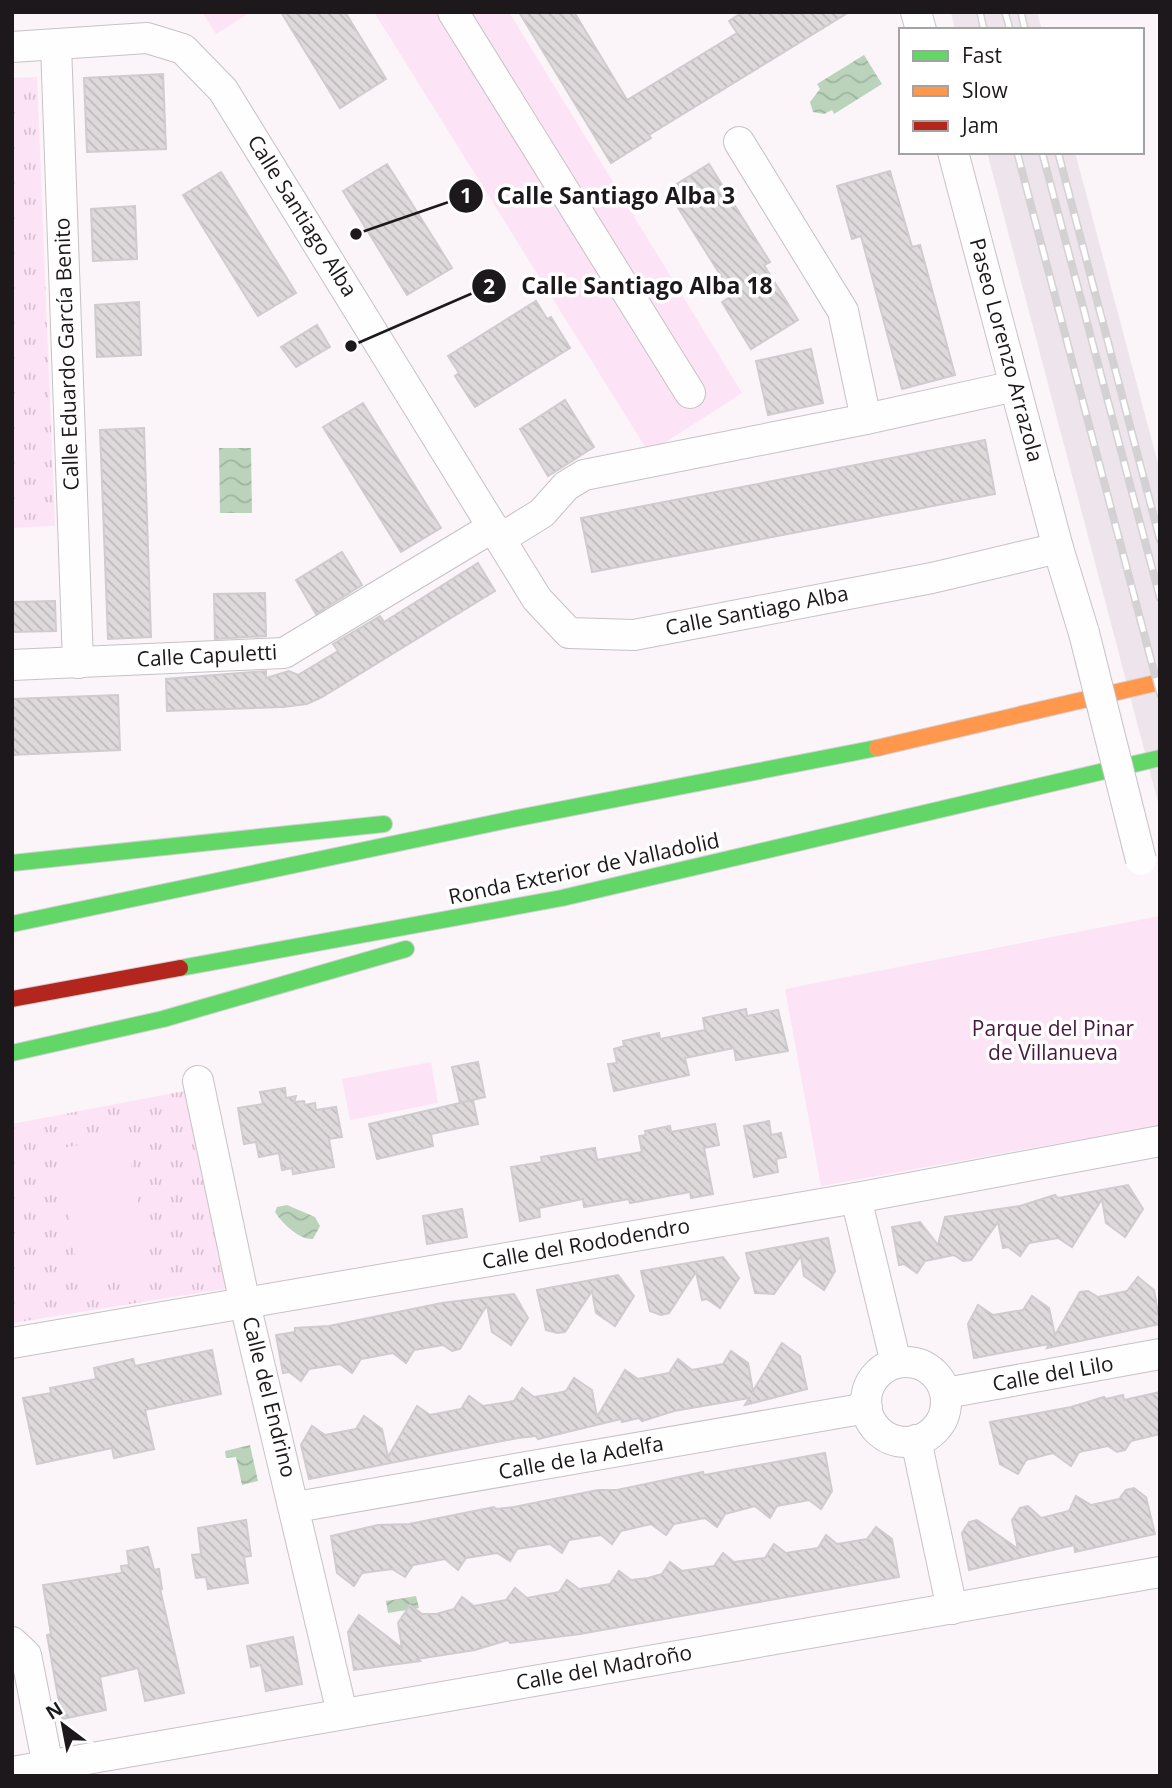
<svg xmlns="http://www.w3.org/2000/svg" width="1172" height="1788" viewBox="0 0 1172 1788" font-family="'Open Sans',sans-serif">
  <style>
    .built { fill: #eee4eb }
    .grass { fill: url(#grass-tufts) }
    .park { fill: #fce3f5 }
    .water { fill: url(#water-waves) }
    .building { fill: url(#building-back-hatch); stroke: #d0cbce; stroke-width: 2 }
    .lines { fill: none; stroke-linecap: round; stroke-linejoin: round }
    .street-casing { stroke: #c6c2c5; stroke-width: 32 }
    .fast-casing { stroke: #d4d1d4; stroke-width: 18 }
    .slow-casing { stroke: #d4d1d4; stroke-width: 18 }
    .jam-casing { stroke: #d4d1d4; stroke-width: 18 }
    .street { stroke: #fefefe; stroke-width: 30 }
    .fast { stroke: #63d668; stroke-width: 16 }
    .slow { stroke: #ff974d; stroke-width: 16 }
    .jam { stroke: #b3261e; stroke-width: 16 }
    .rail-casing { stroke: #d3d1d3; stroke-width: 8 }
    .rail { stroke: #fff; stroke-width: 5; stroke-dasharray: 16; stroke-linecap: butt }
    .street-bridge-casing { stroke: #c6c2c5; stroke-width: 32; stroke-linecap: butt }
    .street-bridge { stroke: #fefefe; stroke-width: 30 }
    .labels { text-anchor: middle; stroke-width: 7; stroke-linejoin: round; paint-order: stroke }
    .street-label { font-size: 21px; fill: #1c181b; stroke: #fff }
    .park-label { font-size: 21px; fill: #4a1741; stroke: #fff }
    .leader { fill: none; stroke: #1c181b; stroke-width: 2.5 }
    .callout-dot { fill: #1c181b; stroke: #fff; stroke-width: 2.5 }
    .mark-label { font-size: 21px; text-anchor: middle; font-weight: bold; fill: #fff }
    .callout-label { font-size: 23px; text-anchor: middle; font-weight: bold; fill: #1c181b; stroke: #fff; stroke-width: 7; stroke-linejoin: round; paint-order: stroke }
  </style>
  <defs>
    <pattern id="grass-tufts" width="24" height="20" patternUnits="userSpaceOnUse" patternTransform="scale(1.75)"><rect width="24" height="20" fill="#fce3f5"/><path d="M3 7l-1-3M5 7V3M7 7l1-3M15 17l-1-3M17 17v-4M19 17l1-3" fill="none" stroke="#d7c2d1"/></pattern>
    <pattern id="water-waves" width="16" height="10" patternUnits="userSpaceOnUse" patternTransform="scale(1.75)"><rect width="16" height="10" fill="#bbd3bb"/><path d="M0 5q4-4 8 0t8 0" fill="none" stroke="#a0b4a0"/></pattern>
    <pattern id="building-back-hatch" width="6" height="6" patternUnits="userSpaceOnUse" patternTransform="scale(1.75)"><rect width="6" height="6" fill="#dedadc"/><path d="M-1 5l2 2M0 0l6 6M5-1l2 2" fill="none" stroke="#bebabc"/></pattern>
  </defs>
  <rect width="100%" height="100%" fill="#fbf5f9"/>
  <g class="built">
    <polygon points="951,12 1037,12 1042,30 955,30"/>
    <polygon points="987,152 1075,152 1160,471 1160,810"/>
  </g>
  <g class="grass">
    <polygon points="37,77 55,526 12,528 12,78"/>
    <polygon points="184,1091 229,1288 13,1323 12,1124"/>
  </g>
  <g class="park">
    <polygon points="202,12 251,12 216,34"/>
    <polygon points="374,12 509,12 742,393 649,453"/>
    <polygon points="1160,916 1160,1125 821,1186 785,989"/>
    <polygon points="431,1062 438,1103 350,1120 342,1079"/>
    <polygon points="126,1137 151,1273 81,1286 56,1149"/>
  </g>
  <g class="water">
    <polygon points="864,55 882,84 834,114 832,110 824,114 813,112 810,102 820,89 817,84"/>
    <polygon points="219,448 251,448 252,513 220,513"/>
    <path d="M287 1205 315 1217 320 1226 313 1239C299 1240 282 1223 275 1212L277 1207Z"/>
    <polygon points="250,1445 258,1481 242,1485 236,1457 226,1458 225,1451"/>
    <polygon points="416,1596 419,1608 388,1613 386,1601"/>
  </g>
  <g class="building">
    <polygon points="281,12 345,12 386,79 340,108"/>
    <polygon points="519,12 574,12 627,100 737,33 729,21 743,12 849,12 649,135 651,138 611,163"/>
    <polygon points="163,74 166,149 87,152 84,78"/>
    <polygon points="387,164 452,268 407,295 343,191"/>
    <polygon points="709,164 770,262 764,265 798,320 751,349 722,302 733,295 667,190"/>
    <polygon points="890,171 912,247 920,245 955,375 902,389 861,236 852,239 837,186"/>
    <polygon points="221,172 296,293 258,316 183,195"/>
    <polygon points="135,206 137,259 93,261 91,209"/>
    <polygon points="536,301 547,319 551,317 570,348 475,407 455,376 459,373 448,356"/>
    <polygon points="139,302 141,355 97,357 95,305"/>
    <polygon points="317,325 330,347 296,367 281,347"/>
    <polygon points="811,349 823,403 768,415 756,361"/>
    <polygon points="565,400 594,447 548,476 520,429"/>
    <polygon points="363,403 441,528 401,552 323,427"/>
    <polygon points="144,428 151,637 108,639 100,430"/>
    <polygon points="985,440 995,494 592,572 581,518"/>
    <polygon points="342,552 362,585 316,614 296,580"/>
    <polygon points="478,563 495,591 322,697 307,704 283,707 167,711 166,679 266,671 266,678 289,671 298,675 338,651 333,644 380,616 384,622"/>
    <polygon points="265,593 266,636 215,639 214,594"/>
    <polygon points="55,601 56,631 12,632 12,602"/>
    <polygon points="118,695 120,750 12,755 12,699"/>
    <polygon points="746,1009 747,1016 778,1010 788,1051 736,1060 734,1048 685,1058 689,1075 614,1091 608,1064 617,1063 614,1049 624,1046 623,1041 659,1033 660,1039 705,1030 703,1018"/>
    <polygon points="478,1062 485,1097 460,1103 452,1067"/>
    <polygon points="285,1088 286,1098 296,1096 294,1102 304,1101 305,1105 315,1103 316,1110 336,1107 342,1137 329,1139 334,1167 293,1174 292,1168 282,1170 279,1153 259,1157 256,1142 244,1144 238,1108 263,1104 260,1092"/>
    <polygon points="473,1100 478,1124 431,1134 433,1146 377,1159 369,1124"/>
    <polygon points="769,1121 771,1135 781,1133 786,1157 776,1159 778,1172 754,1177 744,1126"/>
    <polygon points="715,1124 719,1145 704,1148 713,1194 691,1198 690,1192 630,1203 629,1199 584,1207 583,1199 539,1208 540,1217 520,1221 511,1167 542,1162 541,1157 595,1148 597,1160 642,1152 639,1136 646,1135 645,1131 670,1126 671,1132"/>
    <polygon points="1128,1185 1143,1209 1125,1237 1106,1223 1102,1199 1072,1247 1058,1238 1029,1243 1020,1256 1008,1247 1003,1248 998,1222 971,1260 963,1261 954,1255 925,1261 917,1273 904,1264 899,1265 892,1227 920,1222 938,1245 945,1217 1020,1206 1055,1195 1058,1198"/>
    <polygon points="462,1209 467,1237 427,1244 423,1216"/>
    <polygon points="828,1238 835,1271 824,1290 804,1276 801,1256 774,1294 755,1293 746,1253"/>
    <polygon points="723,1257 739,1278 720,1308 707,1299 702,1300 696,1272 669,1313 661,1315 650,1311 641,1271"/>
    <polygon points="618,1275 634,1296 615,1326 596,1313 592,1291 565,1332 557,1333 546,1330 537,1290"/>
    <polygon points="1138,1277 1154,1290 1160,1324 1047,1348 1049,1344 974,1358 968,1324 978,1305 993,1315 1023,1310 1032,1296 1049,1308 1055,1335 1080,1292 1088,1291 1098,1297 1127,1291"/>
    <polygon points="514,1294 528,1318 511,1345 492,1332 487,1305 460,1349 452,1351 443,1345 414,1350 406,1363 393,1353 361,1359 352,1373 340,1364 328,1366 309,1369 301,1381 289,1372 283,1373 276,1335 295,1332 295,1328 329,1326 442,1303"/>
    <polygon points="782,1343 800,1356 807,1389 745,1405 749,1398 674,1411 642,1421 639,1418 622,1422 621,1419 538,1439 536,1436 518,1438 309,1479 301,1445 312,1426 325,1435 356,1429 364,1416 382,1429 388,1457 417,1406 430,1415 461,1409 469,1396 483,1406 514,1401 522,1388 534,1397 558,1393 566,1391 574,1378 592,1390 597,1417 625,1370 638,1379 669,1373 678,1359 692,1370 723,1364 731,1351 748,1363 753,1391"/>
    <polygon points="212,1350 221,1394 145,1410 154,1449 114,1458 112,1448 37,1464 23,1398 51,1393 50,1388 96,1379 94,1368 133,1359 135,1366"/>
    <polygon points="1160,1392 1160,1434 1131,1441 1125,1450 1117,1452 1108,1446 1079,1452 1071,1466 1053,1453 1026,1460 1018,1474 1000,1464 990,1422 1071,1407 1104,1397 1106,1399 1123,1395 1124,1400"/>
    <polygon points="825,1453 832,1491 821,1509 809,1500 777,1506 770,1518 755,1506 725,1514 717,1527 705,1518 674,1524 666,1535 651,1524 621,1531 612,1544 601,1535 569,1540 562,1553 550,1544 517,1549 510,1561 497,1553 466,1558 458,1570 445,1559 413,1565 405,1577 392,1569 362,1573 354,1586 337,1573 331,1536 378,1525 409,1524 494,1507 496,1509 514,1507 598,1490 617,1490 703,1472 704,1475"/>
    <polygon points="1134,1488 1146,1497 1155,1534 1075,1552 1074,1545 969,1570 962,1533 969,1522 977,1520 1018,1549 1012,1520 1020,1508 1028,1506 1041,1518 1069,1511 1076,1496 1091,1505 1119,1499 1126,1490"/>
    <polygon points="246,1520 251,1556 244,1557 248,1583 208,1589 206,1577 196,1578 192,1555 201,1554 198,1528"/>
    <polygon points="876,1527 892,1539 899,1577 580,1634 510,1643 508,1640 475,1650 417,1659 420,1661 354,1670 348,1632 359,1615 402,1648 398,1623 410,1605 422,1614 436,1614 454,1609 462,1597 474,1606 506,1600 515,1588 527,1598 559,1592 567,1580 579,1589 610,1584 619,1571 631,1580 648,1578 662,1574 670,1562 682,1571 714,1566 723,1553 734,1562 765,1558 774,1544 786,1553 818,1548 826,1535 837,1544 867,1539"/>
    <polygon points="148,1547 154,1570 159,1569 162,1589 160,1589 184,1693 145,1701 138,1668 100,1677 106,1710 62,1719 47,1635 51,1634 43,1585 122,1573 121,1566 129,1565 127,1551"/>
    <polygon points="293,1637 302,1684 266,1691 261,1665 251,1667 247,1646"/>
  </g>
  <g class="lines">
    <defs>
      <g id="street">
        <polyline points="453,12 690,393"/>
        <polyline points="916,12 921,30"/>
        <polyline points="56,45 78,663"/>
        <polyline points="12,47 147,38 183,49 223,90 537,599 569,633 634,635 932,578 1058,548"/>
        <polyline points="739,142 843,311 866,419"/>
        <polyline points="953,152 1058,548 1084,633"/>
        <polyline points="500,539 542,513 566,486 584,475 866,419 1015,386"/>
        <polyline points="12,665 284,653 493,527"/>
        <polyline points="198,1081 245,1304 342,1713"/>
        <polyline points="856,1198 896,1363"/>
        <polyline points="12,1343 856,1198 1160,1141"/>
        <circle cx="906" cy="1402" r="40"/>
        <polyline points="946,1393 1160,1354"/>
        <polyline points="916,1440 952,1609"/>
        <polyline points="296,1507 867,1408"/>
        <polyline points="12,1642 26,1655 48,1766"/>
        <polyline points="12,1772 1160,1572"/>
      </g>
      <g id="fast">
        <polyline points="12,863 384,824"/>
        <polyline points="12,924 508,820 877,748"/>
        <polyline points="180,968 562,898 1160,758"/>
        <polyline points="12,1053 163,1019 406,949"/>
      </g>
      <polyline id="slow" points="877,748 1160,682"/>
      <polyline id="jam" points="12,999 180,968"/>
    </defs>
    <use href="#street" class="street-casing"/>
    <use href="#fast" class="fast-casing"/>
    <use href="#slow" class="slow-casing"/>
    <use href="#jam" class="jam-casing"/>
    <use href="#street" class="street"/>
    <use href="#fast" class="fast"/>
    <use href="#slow" class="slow"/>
    <use href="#jam" class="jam"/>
    <defs>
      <g id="rail">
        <polyline points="980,12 984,30"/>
        <polyline points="1005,12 1010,30"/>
        <polyline points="1021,12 1025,30"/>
        <polyline points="1017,152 1160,694"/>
        <polyline points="1042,152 1160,598"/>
        <polyline points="1058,152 1160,540"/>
      </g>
    </defs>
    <use href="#rail" class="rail-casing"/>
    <use href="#rail" class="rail"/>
    <defs>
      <polyline id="street-bridge" points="1084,633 1141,860"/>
    </defs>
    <use href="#street-bridge" class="street-bridge-casing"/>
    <use href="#street-bridge" class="street-bridge"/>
  </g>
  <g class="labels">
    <g class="street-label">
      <text transform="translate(302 216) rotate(58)" y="7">Calle Santiago Alba</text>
      <text transform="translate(1006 350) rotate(75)" y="7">Paseo Lorenzo Arrazola</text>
      <text transform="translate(67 354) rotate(-92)" y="7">Calle Eduardo García Benito</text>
      <text transform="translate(757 611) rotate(-11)" y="7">Calle Santiago Alba</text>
      <text transform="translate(207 656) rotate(-3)" y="7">Calle Capuletti</text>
      <text transform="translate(584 869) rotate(-12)" y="7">Ronda Exterior de Valladolid</text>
      <text transform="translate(586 1244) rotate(-10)" y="7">Calle del Rododendro</text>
      <text transform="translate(1053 1374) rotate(-10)" y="7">Calle del Lilo</text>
      <text transform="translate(269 1397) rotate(76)" y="7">Calle del Endrino</text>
      <text transform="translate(581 1458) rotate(-10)" y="7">Calle de la Adelfa</text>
      <text transform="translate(604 1668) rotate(-10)" y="7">Calle del Madroño</text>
    </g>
    <g class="park-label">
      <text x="1053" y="1036">Parque del Pinar<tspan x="1053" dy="24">de Villanueva</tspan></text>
    </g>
  </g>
  <path class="leader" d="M356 234L466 196M351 346L489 286"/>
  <g class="callout-dot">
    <circle cx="356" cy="234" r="7"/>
    <circle cx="351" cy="346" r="7"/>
    <circle cx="466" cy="196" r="18"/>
    <circle cx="489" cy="286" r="18"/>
  </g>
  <g class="mark-label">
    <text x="466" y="203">1</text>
    <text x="489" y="294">2</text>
  </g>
  <g class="callout-label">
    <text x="616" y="204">Calle Santiago Alba 3</text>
    <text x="647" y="294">Calle Santiago Alba 18</text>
  </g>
  <rect width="1172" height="1788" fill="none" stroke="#1c181b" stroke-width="28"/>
  <rect x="899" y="28" width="245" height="126" fill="#ffffff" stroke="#a4a3a4" stroke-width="2"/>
  <rect x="913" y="51" width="35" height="10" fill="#63d668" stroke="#a4a3a4" stroke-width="2"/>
  <text x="962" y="63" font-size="21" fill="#1c181b">Fast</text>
  <rect x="913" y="86" width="35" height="10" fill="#ff974d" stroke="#a4a3a4" stroke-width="2"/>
  <text x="962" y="98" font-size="21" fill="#1c181b">Slow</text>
  <rect x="913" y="121" width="35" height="10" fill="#b3261e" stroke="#a4a3a4" stroke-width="2"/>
  <text x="962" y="133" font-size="21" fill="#1c181b">Jam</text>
  <g transform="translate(63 1725) rotate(328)" stroke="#ffffff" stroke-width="5" paint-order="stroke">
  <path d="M0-5L12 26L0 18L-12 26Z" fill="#1c181b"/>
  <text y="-10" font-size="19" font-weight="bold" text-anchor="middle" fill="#1c181b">N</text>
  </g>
</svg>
